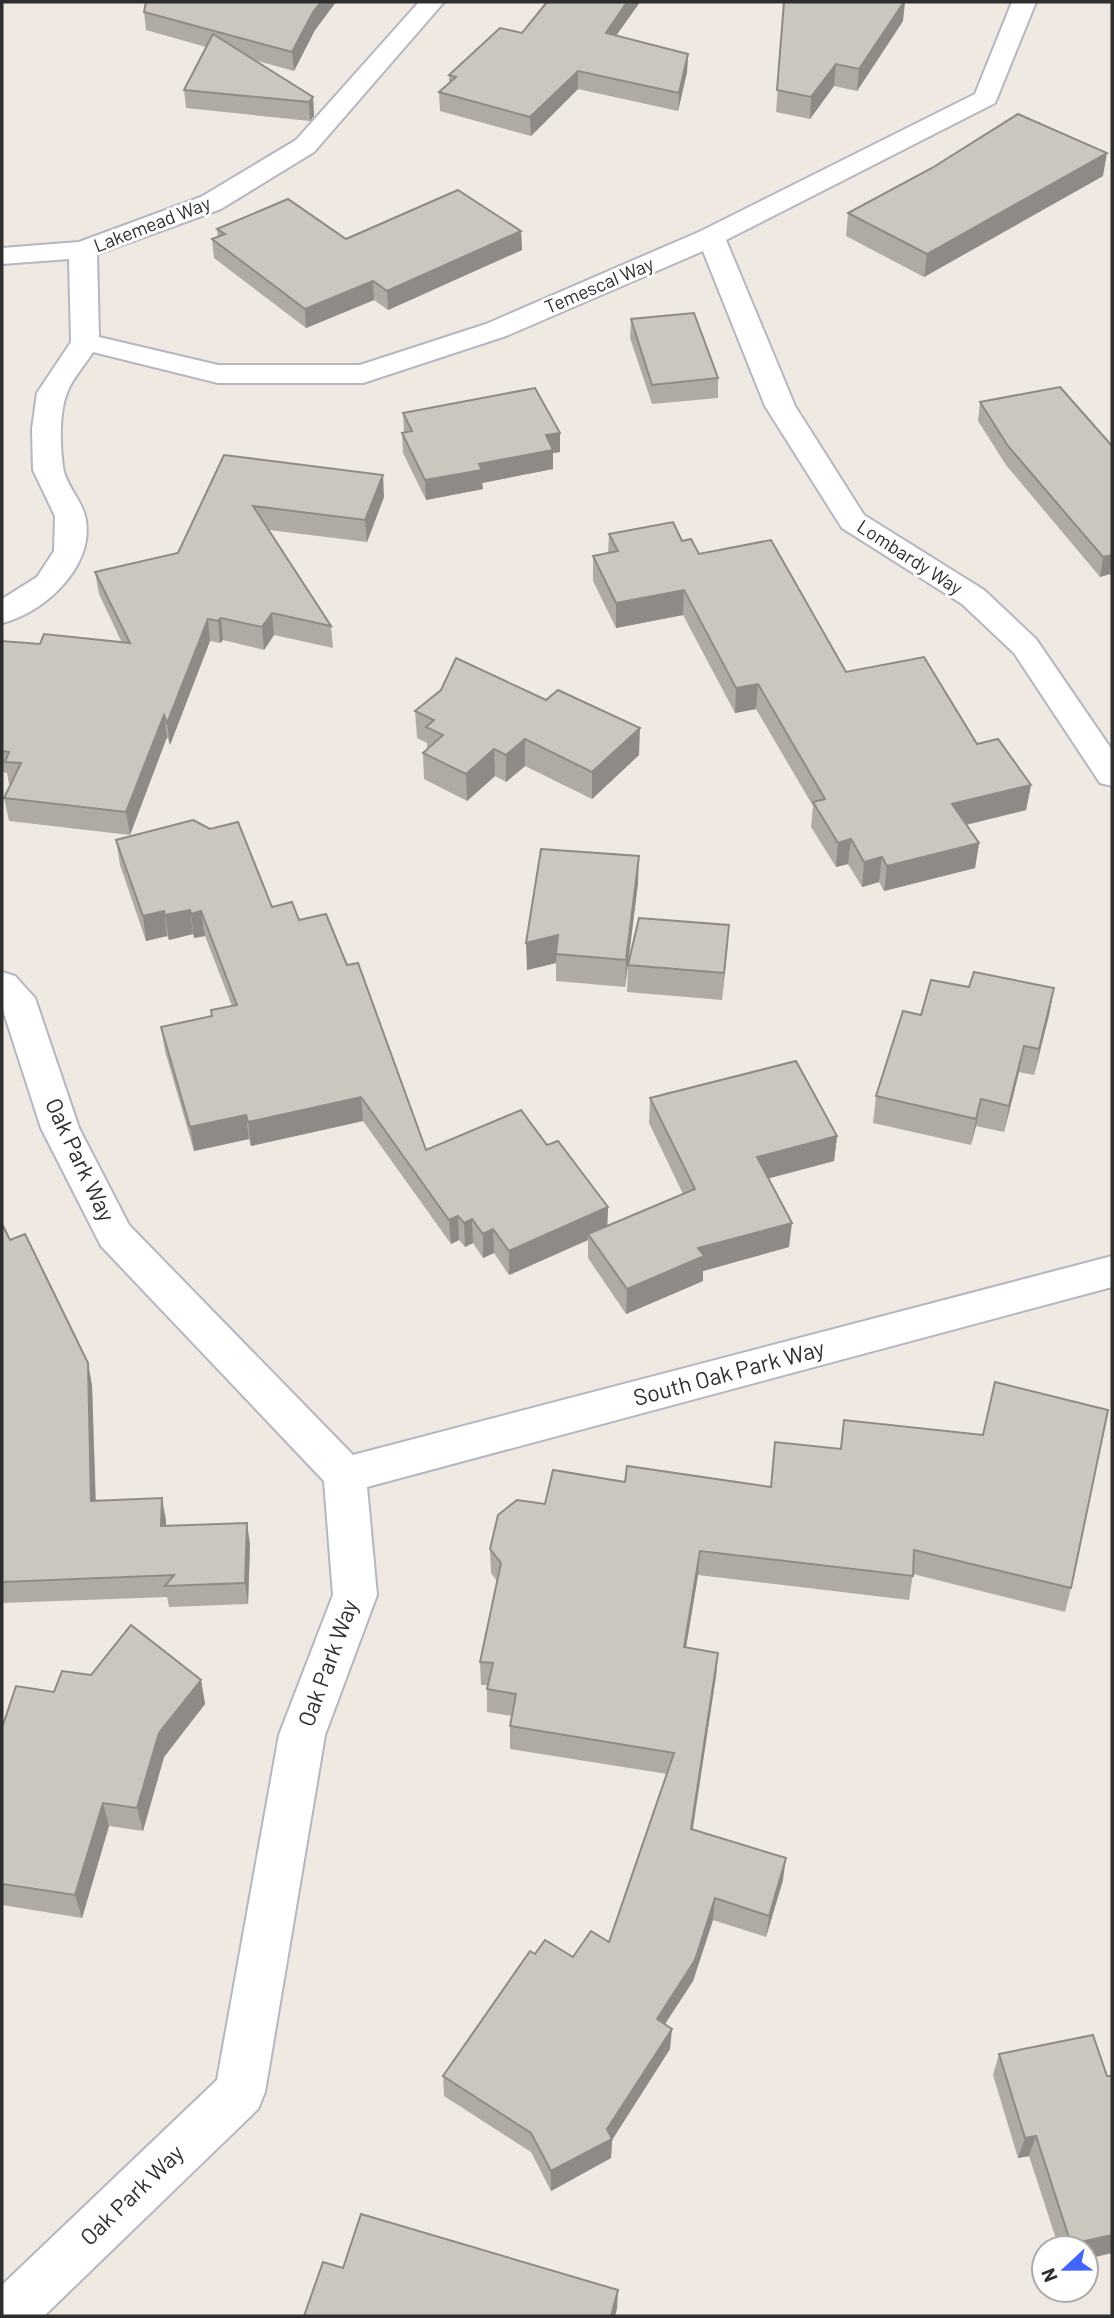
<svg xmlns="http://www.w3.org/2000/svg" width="1114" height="2318" viewBox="0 0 1114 2318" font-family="Barlow,sans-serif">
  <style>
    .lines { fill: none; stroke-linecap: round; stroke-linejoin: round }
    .minor-casing { stroke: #b4b7c1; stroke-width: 4 }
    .minor { fill: #fff; fill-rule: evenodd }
    .wall { fill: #afaba4 }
    .shaded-wall { fill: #8e8b86 }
    .building { fill: #cbc7bf; stroke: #8e8b86; stroke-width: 2 }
    .labels { text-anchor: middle; stroke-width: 6; stroke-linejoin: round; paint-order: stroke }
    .far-street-label { font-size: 19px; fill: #2e2e2e; stroke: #fff }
    .street-label { font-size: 23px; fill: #2e2e2e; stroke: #fff }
  </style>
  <rect width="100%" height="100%" fill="#efe9e1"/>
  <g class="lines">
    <defs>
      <g id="minor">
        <path d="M419 2H444L314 152 221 209 97 254 99 337 218 365H360L486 324 701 231 975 94 1012 2H1036L995 103 726 240 795 406 864 515 984 590 1036 639 1112 750V786L1100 783 1014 653 962 604 842 528 765 406 703 251 506 336 363 383H218L93 352C85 365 72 379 67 393 59 413 60 446 63 467 65 484 81 499 85 516 97 564 45 613 2 623V599L37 577 54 551 55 516 33 470 32 429 37 393 71 342 69 259 2 264V248L79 242 201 197 296 140Z"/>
        <polygon points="2,972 15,976 35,998 79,1128 129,1225 353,1455 1112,1256 1112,1287 367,1487 377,1595 325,1735 265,2092 258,2109 44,2316 2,2316 2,2285 217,2080 279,1735 333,1595 324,1481 101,1246 41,1128 2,1007"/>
      </g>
    </defs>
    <use href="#minor" class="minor-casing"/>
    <use href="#minor" class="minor"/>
  </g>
  <g class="wall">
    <polygon points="146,2 336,2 315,30 294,71 254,60 313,97 314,116 310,121 186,108 184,90 206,47 146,30 144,12"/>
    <polygon points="547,2 640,2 616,36 688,54 687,72 678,111 578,89 531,136 440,111 439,92 449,83 449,75 522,33"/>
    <polygon points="784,2 903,21 857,91 834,86 810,119 776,112"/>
    <polygon points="1103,176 924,277 846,236 848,213"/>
    <polygon points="217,229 346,239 521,231 522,250 388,310 374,300 306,328 214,258 212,239 218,237"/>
    <polygon points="631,319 718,378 718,398 652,404 630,338"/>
    <polygon points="980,402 1112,446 1112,577 1110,574 1100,577 1006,465 978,421"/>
    <polygon points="403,413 560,452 553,453 553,469 482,483 483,489 426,500 403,453 402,433 404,433"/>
    <polygon points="224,455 384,497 367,542 269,530 331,626 333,648 274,635 264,650 223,640 220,643 210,641 170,745 167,737 130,835 9,821 4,798 11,784 9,784 7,773 2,772 2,641 40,644 122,643 99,594 95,572 178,553"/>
    <polygon points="609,534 682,541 846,672 977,744 1031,785 1026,810 966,825 979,843 975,868 884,891 879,882 862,887 848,864 836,867 811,827 813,806 756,709 735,713 683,615 616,628 593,581 593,556 608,553"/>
    <polygon points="415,711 639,755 592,799 525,766 506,782 495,776 467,801 424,779 423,753 427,749 427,743 417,738"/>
    <polygon points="116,840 272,907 299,920 426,1150 547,1145 608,1207 607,1226 683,1194 649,1123 650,1098 837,1136 834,1161 768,1178 789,1247 703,1271 703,1281 626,1314 588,1258 588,1240 509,1275 494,1253 483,1258 473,1243 465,1247 459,1240 451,1244 363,1121 251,1146 249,1139 194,1151 165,1051 161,1027 212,1016 211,1010 232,1006 205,936 194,938 193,934 169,940 167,936 146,941 120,865"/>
    <polygon points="638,883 625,987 556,981 556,963 527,970"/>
    <polygon points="729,925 722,1000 627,992 628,965"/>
    <polygon points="969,987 1054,988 1049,1015 1034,1075 1019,1072 1004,1132 976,1126 971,1145 873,1123 876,1096 921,1015"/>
    <polygon points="2,1224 92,1385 96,1501 166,1520 166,1526 250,1544 248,1604 169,1607 167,1597 2,1603"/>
    <polygon points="844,1420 1071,1588 1065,1612 913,1574 909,1600 698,1575 686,1648 718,1653 716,1676 693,1829 783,1880 766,1937 713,1920 693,1981 665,2024 670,2049 612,2140 611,2158 551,2191 531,2152 444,2096 443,2076 535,1954 573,1957 609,1942 667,1774 510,1749 510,1726 512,1716 487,1712 487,1685 481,1685 480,1662 497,1581 491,1573 490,1549 545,1504 625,1482 771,1487 840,1449"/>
    <polygon points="91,1675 201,1680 205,1704 164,1757 143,1831 109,1826 82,1918 2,1905 2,1728 54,1692"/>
    <polygon points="999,2054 1107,2076 1112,2076 1112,2253 1086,2259 1086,2248 1059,2248 1029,2156 1018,2158 993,2075"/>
  </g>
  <g class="shaded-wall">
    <polygon points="321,2 336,2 315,30 294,71 292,52 313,12"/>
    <polygon points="627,2 640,2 605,51 606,33"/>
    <polygon points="904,2 905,2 903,21 857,91 859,69"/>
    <polygon points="688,54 687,72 678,111 679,93"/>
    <polygon points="836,64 834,86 810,119 811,97"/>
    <polygon points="578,71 578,89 531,136 530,117"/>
    <polygon points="313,97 314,116 310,121 309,102"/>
    <polygon points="1107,153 1103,176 924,277 927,254"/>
    <polygon points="521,231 522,250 388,310 387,291"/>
    <polygon points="373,281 374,300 306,328 305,309"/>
    <polygon points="560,433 560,452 553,453 553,469 482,483 483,489 426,500 425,480 479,464 546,435"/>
    <polygon points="383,475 384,497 367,542 365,520"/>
    <polygon points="1112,555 1110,574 1100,577 1103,557"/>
    <polygon points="684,590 683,615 616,628 616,603"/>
    <polygon points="272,613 274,635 264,650 262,627"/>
    <polygon points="221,618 223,640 220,643 218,621"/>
    <polygon points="208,619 210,641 170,745 167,723"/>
    <polygon points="758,684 756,709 735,713 736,688"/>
    <polygon points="164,715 167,737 130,835 126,812"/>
    <polygon points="640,728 639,755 592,799 592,772"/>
    <polygon points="525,739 525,766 506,782 506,755"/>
    <polygon points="494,749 495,776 467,801 466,774"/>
    <polygon points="1031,785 1026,810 948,829 952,804"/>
    <polygon points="851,839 848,864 836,867 838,843"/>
    <polygon points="979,843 975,868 884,891 887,866"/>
    <polygon points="639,856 638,883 625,987 626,960"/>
    <polygon points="882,857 879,882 862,887 864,862"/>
    <polygon points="190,910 193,934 169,940 165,915"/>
    <polygon points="164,911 167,936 146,941 143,916"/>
    <polygon points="201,911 205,936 194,938 191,914"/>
    <polygon points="729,925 727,952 722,1000 724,973"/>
    <polygon points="558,935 556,963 527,970 526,943"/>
    <polygon points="1054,988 1049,1015 1034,1075 1039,1049"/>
    <polygon points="1024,1046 1019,1072 1004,1132 1009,1106"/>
    <polygon points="361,1097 363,1121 251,1146 248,1122"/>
    <polygon points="981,1099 976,1126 971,1145 976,1119"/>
    <polygon points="246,1115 249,1139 194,1151 190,1127"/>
    <polygon points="837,1136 834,1161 755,1182 757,1157"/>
    <polygon points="608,1207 607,1232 588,1234 588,1240 509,1275 509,1251"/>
    <polygon points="458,1216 459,1240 451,1244 449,1220"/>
    <polygon points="472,1219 473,1243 465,1247 464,1223"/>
    <polygon points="792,1223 789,1247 703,1271 703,1281 626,1314 627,1289 698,1248"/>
    <polygon points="493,1229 494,1253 483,1258 483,1234"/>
    <polygon points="88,1363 92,1385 96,1523 91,1501"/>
    <polygon points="162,1498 166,1520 165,1548 161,1526"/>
    <polygon points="247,1523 250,1544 248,1604 245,1583"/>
    <polygon points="700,1551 698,1575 682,1671 684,1647"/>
    <polygon points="718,1653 716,1676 689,1851 691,1829"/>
    <polygon points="201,1680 205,1704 164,1757 143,1831 137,1808 159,1733"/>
    <polygon points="103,1803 109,1826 82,1918 75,1895"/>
    <polygon points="786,1858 783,1880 766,1937 769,1916"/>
    <polygon points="715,1898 713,1920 693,1981 655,2039 657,2019"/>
    <polygon points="672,2029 670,2049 612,2140 611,2158 551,2191 551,2171 607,2129"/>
    <polygon points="1036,2136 1029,2156 1018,2158 1025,2138"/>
    <polygon points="1112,2235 1112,2253 1086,2259 1086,2248 1070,2248 1071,2244"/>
    <polygon points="618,2290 617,2309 615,2316 611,2316"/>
  </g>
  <g class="building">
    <polygon points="146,2 321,2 313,12 292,52 144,12"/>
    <polygon points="547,2 627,2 606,33 688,54 679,93 578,71 530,117 439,92 456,77 449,75 500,28 522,33"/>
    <polygon points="784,2 904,2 859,69 836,64 811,97 777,90"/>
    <polygon points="213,34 313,97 309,102 184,90"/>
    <polygon points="1018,114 1107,153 927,254 848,213 932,168"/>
    <polygon points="458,190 521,231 387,291 373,281 305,309 212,239 225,234 217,229 288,199 346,239"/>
    <polygon points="694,313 718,378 652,385 631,319"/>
    <polygon points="1060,387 1112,446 1112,555 1103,557 1008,446 980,402"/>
    <polygon points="535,388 560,433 546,435 553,450 479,464 482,470 425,480 402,433 412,431 403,413"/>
    <polygon points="224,455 383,475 365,520 253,506 331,626 272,613 262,627 221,618 218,621 208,619 167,723 164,715 126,812 4,798 21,763 5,762 9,752 2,751 2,641 40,644 44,634 130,643 95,572 178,553"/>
    <polygon points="673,522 682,541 691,539 699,554 771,540 846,672 924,657 977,744 998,739 1031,785 952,804 979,843 887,866 882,857 864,862 851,839 838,843 813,802 825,799 758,684 736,688 684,590 616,603 593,556 618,551 609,534"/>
    <polygon points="456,658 546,700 558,690 640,728 592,772 525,739 506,755 494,749 466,774 423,753 443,735 426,727 434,720 415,711 441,690"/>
    <polygon points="193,820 210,829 238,822 272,907 292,902 299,920 326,914 347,965 358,963 426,1150 521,1110 547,1145 558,1141 608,1207 509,1251 493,1229 483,1234 472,1219 464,1223 458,1216 449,1220 361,1097 248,1122 246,1115 190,1127 161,1027 212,1016 211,1010 237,1005 201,911 191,914 190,910 165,915 164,911 143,916 116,840"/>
    <polygon points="541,849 639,856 626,960 556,954 558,935 526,943"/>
    <polygon points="639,918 729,925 724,973 628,965"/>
    <polygon points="974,972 1054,988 1039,1049 1024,1046 1009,1106 981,1099 976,1119 876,1096 903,1011 921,1015 931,980 969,987"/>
    <polygon points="796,1061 837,1136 757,1157 792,1223 698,1248 704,1256 627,1289 588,1234 695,1189 650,1098"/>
    <polygon points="2,1224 10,1240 25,1234 88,1363 91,1501 162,1498 161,1526 247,1523 245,1583 165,1586 174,1575 2,1582"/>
    <polygon points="995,1382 1108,1410 1071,1588 914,1550 913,1576 700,1551 684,1647 718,1653 691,1829 786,1858 769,1916 715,1898 695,1960 657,2019 672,2029 607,2129 612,2139 551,2171 531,2133 443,2076 530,1951 535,1954 545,1940 573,1957 591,1931 609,1942 674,1753 510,1726 516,1694 487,1689 493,1663 480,1662 501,1563 490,1549 498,1515 517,1500 545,1504 553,1470 625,1482 627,1466 771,1487 775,1442 841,1449 844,1420 983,1435"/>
    <polygon points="131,1625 201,1680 159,1733 137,1808 103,1803 75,1895 2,1884 2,1728 16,1686 54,1692 62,1671 91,1675"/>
    <polygon points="1093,2035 1107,2076 1112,2076 1112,2235 1071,2244 1036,2136 1025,2138 999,2054"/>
    <polygon points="361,2214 618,2290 611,2316 304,2316 323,2262 343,2268"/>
  </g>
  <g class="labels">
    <g class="far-street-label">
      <text transform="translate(152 224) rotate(-21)" y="7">Lakemead Way</text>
      <text transform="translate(599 285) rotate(-23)" y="7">Temescal Way</text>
      <text transform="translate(910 557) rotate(33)" y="7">Lombardy Way</text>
    </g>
    <g class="street-label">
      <text transform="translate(80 1160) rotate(65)" y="8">Oak Park Way</text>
      <text transform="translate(729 1373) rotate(-15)" y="8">South Oak Park Way</text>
      <text transform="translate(328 1663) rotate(-70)" y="8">Oak Park Way</text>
      <text transform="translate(132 2195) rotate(-44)" y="8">Oak Park Way</text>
    </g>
  </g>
  <rect width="1114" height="2318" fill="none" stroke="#2e2e2e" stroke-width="7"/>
  <g transform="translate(1065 2269) rotate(248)"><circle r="33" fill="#ffffff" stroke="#ababab" stroke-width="2"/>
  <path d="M0-5L12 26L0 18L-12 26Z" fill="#4264fb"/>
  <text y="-10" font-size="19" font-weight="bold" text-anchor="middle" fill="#2e2e2e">N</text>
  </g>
</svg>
